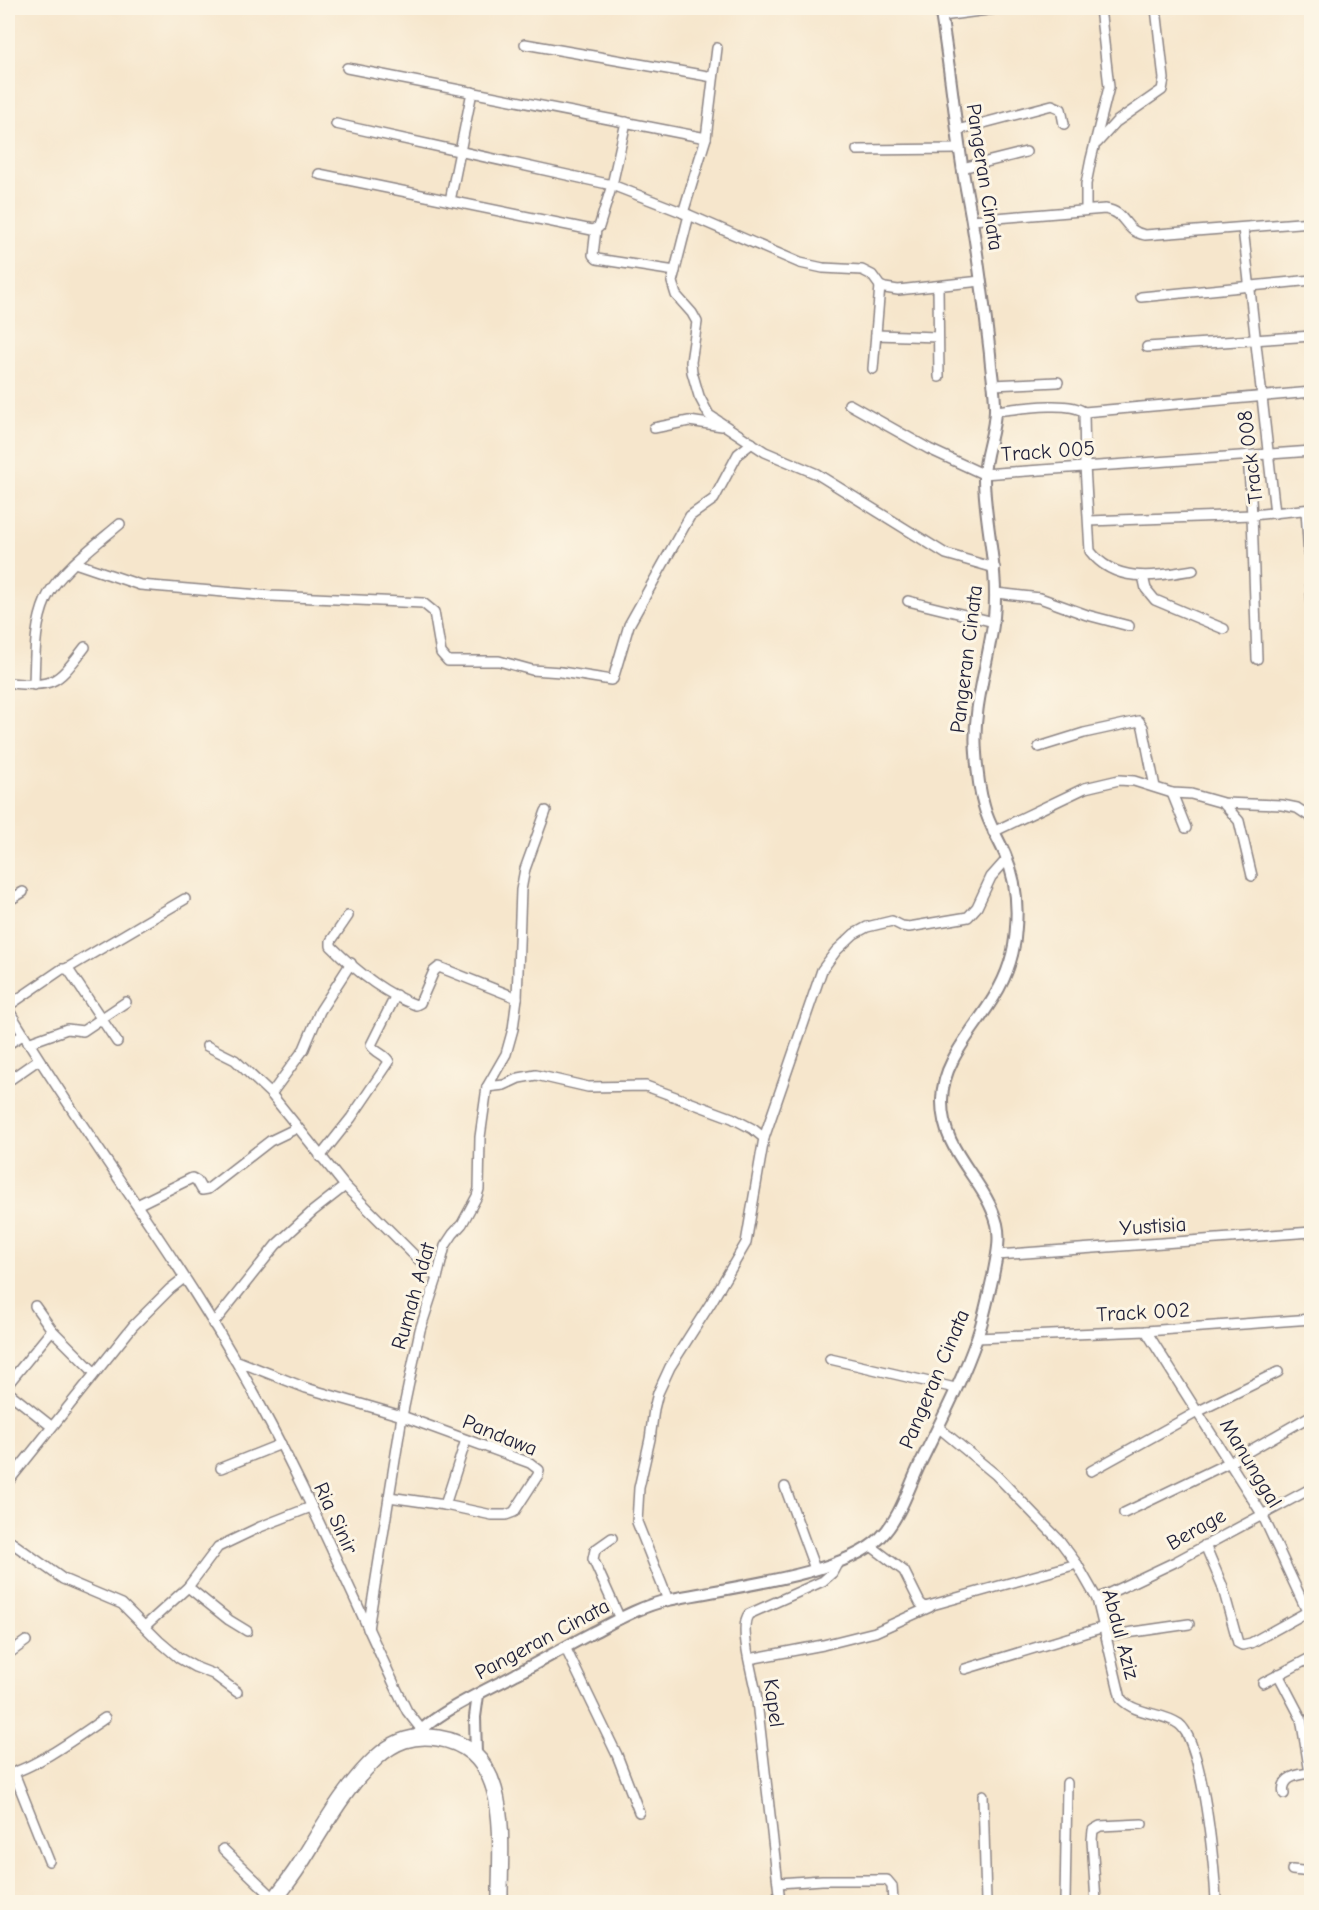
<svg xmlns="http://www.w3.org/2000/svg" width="1319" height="1910" viewBox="0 0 1319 1910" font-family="'Comic Neue',sans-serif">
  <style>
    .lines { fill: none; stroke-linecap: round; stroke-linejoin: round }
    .minor-casing { stroke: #8c8484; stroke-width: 12 }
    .tertiary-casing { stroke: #8c8484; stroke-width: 14 }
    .trunk-casing { stroke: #8c8484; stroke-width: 18 }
    .minor { stroke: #fff; stroke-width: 9 }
    .tertiary { stroke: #fff; stroke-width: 10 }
    .trunk { stroke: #fff; stroke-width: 15 }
    .labels { text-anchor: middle; stroke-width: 6; stroke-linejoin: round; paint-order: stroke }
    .street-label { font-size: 21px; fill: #22223b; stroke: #fcf5e5 }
  </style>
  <rect width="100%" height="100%" fill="#fcf5e5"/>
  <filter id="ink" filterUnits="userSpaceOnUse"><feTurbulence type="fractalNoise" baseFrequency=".0167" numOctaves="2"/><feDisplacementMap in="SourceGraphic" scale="12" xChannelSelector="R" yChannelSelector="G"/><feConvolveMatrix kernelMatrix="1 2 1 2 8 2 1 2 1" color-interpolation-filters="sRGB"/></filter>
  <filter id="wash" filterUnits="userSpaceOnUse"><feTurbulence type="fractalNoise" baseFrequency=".008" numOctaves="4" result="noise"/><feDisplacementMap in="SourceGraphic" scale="24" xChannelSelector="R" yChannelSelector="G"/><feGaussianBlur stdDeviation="1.35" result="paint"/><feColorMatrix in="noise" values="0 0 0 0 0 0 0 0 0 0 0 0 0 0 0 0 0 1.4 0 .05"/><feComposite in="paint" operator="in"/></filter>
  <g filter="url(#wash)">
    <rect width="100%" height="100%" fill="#f6e6cc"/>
  </g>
  <g filter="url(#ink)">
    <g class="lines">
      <defs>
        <g id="minor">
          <polyline points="942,16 1002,8"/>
          <polyline points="525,44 713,77"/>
          <polyline points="347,68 706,138"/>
          <polyline points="336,124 612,185 689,215 800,263 823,268 862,270 872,275 880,286 885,288 898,290 981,281"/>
          <polyline points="957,130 1052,105 1061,109 1064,124"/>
          <polyline points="1097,143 1116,122 1162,90 1164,79 1156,8"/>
          <polyline points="857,150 960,149"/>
          <polyline points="962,168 1026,152"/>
          <polyline points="319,174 592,230 599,227 612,185 626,122"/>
          <polyline points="450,201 472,92"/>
          <polyline points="1086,210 1086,184 1091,159 1109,87 1100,8"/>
          <polyline points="683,213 706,138 717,48"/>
          <polyline points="689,215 672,282 676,295 692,313 697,322 691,362 692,372 699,396 709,415 765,452 817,474 946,554 995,568"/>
          <path d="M972 220 1105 209C1129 213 1121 230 1145 235L1312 222"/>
          <polyline points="1243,228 1275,513"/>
          <polyline points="596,229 593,255 597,259 675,271"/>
          <polyline points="938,286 939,377"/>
          <polyline points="1141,297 1312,280"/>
          <polyline points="876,335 938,337"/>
          <polyline points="1147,347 1312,336"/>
          <polyline points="873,369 880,286"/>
          <polyline points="993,385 1058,382"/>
          <polyline points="849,404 929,449 983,474 1312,451"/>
          <path d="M995 411C1015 409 1069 400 1084 412"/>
          <polyline points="654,428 689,421 722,426"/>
          <polyline points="1306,510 1312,604"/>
          <polyline points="1089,521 1252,515 1248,455"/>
          <polyline points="75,563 140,585 271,596 423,603 434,612 441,653 448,661 499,661 532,670 561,672 611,680 613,679 629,625 690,516 714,499 738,454 752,443"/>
          <path d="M1193 570C1157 576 1116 585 1090 551L1085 466 1084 412 1312 392"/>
          <polyline points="1143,576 1146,589 1155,600 1224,629"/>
          <polyline points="996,593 1040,598 1087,615 1129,626"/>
          <polyline points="908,601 994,622"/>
          <polyline points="1257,659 1252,515 1312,509"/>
          <path d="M8 683C56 687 56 684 85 647"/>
          <path d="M34 685C35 656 34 626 46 599 57 573 98 543 120 524"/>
          <polyline points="1039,747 1084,733 1139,721 1143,727 1155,787"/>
          <polyline points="1172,793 1186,828"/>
          <polyline points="1223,803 1239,821 1252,876"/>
          <polyline points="993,832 1085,788 1119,780 1134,781 1172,793 1191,794 1223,803 1282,805 1297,808 1312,818"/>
          <polyline points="8,901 23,892"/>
          <path d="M348 916 331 941V946C354 969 385 994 416 1005L420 1003 434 971 439 967 517 998"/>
          <polyline points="66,969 185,899"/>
          <polyline points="8,1006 62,969 68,969 117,1042"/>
          <path d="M8 1009C79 1128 165 1238 234 1358 295 1463 343 1575 394 1684L407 1711 421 1729"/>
          <polyline points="28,1043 67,1029 83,1031 126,1002"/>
          <polyline points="8,1044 23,1035"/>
          <polyline points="207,1046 235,1060 271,1094 345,1186 437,1278"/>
          <polyline points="8,1081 38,1060"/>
          <polyline points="487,1087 504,1085 519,1078 536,1075 588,1087 646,1086 732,1118 753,1129 764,1138 746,1243 712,1301 670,1367 658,1393 654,1409 650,1439 639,1488 637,1522 668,1600"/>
          <polyline points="271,1094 304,1049 320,1011 351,963"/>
          <polyline points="764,1138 822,970 836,951 854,934 867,927 892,921 902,926 909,927 968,917 977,907 991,877 1007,859"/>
          <path d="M320 1157 351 1118 389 1062C386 1054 375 1053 371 1045L396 995"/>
          <polyline points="137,1205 192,1178 197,1181 202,1190 208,1189 270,1141 297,1128"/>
          <polyline points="997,1255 1312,1232"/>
          <polyline points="35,1306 52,1330 94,1372"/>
          <polyline points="213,1324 276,1245 313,1211 345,1186"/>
          <polyline points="1146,1331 1262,1514 1312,1622"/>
          <polyline points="977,1338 1146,1331 1312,1319"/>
          <polyline points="830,1359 955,1388"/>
          <polyline points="235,1360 306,1388 402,1416 530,1463 539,1470 538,1475 514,1512 506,1515 492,1515 445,1505 389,1497"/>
          <polyline points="8,1384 52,1330"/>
          <polyline points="8,1392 51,1426"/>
          <path d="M938 1427 996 1475 1060 1541 1077 1564 1097 1599 1121 1699C1136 1715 1162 1712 1179 1724 1203 1741 1215 1871 1216 1902"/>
          <polyline points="221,1468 281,1444"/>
          <polyline points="1091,1471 1199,1411 1278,1372"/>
          <polyline points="8,1482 133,1326 170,1289 184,1278"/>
          <polyline points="785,1487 815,1569"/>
          <polyline points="445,1505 466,1440"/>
          <polyline points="1124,1513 1230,1462 1312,1415"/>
          <polyline points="612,1538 595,1550 593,1559 620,1619"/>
          <polyline points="8,1540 63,1579 122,1604 159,1641 179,1658 195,1667 213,1674 237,1692"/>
          <polyline points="1205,1545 1222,1585 1238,1643 1242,1645 1251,1643 1307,1612"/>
          <polyline points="871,1546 904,1571 920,1603 925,1607 1077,1564"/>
          <polyline points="188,1587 229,1620 247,1631"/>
          <polyline points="1097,1599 1175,1562 1312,1488"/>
          <polyline points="145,1626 188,1587 218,1547 260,1527 311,1507"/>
          <polyline points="368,1629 402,1416 420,1330 437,1278 445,1246 453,1234 462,1224 477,1196 479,1189 480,1137 487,1087 506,1054 513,1029 517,998 521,890 525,869 546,811"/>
          <polyline points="1106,1636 1189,1624"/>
          <polyline points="565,1647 617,1755 639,1812"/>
          <polyline points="8,1654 26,1641"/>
          <polyline points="749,1659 823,1645 875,1632 930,1607"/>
          <polyline points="965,1669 1104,1627"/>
          <polyline points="1278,1674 1301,1718 1310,1773"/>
          <polyline points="1263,1683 1312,1657"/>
          <polyline points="14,1773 49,1861"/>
          <path d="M8 1774C35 1768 80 1735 105 1718"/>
          <path d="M1284 1794C1280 1777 1298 1774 1312 1773"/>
          <polyline points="983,1795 986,1902"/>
          <polyline points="223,1849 275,1899"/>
          <polyline points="1292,1870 1312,1872"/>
          <polyline points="779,1883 822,1880 887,1880 892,1886 893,1902"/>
          <path d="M780 1902 756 1693C753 1677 738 1625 749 1614L823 1581 832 1573 838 1562"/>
          <polyline points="1065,1902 1067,1783"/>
          <polyline points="1096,1902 1092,1840 1093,1830 1100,1826 1142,1824"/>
        </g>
        <g id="tertiary">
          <path d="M417 1735C435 1713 489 1689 516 1674 541 1661 565 1647 590 1634 615 1621 641 1606 668 1600 721 1588 842 1576 880 1538 900 1518 908 1489 920 1464 940 1423 962 1381 977 1338 984 1318 988 1297 993 1276 996 1259 1001 1241 997 1224 985 1178 941 1153 942 1100 942 1061 975 1029 994 997 1007 976 1015 952 1016 927 1018 903 1015 877 1005 854 998 838 988 823 984 806 979 789 977 770 976 753 972 707 989 662 994 617 999 570 985 526 984 480 983 455 996 432 995 407 995 389 991 372 990 354 985 312 980 270 973 228 970 207 965 186 962 165 954 113 949 60 940 8"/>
          <polyline points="476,1755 475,1717 478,1695"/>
        </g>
        <path id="trunk" d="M273 1902C282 1889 293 1876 302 1861 324 1826 345 1787 376 1758 394 1741 413 1734 438 1738 515 1750 499 1846 500 1902"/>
      </defs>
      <use href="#minor" class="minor-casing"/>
      <use href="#tertiary" class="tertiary-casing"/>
      <use href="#trunk" class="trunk-casing"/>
      <use href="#minor" class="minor"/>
      <use href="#tertiary" class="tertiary"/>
      <use href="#trunk" class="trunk"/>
    </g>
  </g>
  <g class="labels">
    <g class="street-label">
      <text transform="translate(985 177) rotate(81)" y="7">Pangeran Cinata</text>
      <text transform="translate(1048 451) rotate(-4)" y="7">Track 005</text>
      <text transform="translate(1250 457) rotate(-97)" y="7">Track 008</text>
      <text transform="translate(966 659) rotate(-83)" y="7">Pangeran Cinata</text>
      <text transform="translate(1153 1226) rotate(-4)" y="7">Yustisia</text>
      <text transform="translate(413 1296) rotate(-74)" y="7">Rumah Adat</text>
      <text transform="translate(1143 1312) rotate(-3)" y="7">Track 002</text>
      <text transform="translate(934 1379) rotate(-67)" y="7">Pangeran Cinata</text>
      <text transform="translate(500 1435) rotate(22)" y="7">Pandawa</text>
      <text transform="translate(1251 1463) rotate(59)" y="7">Manunggal</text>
      <text transform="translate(336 1518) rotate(65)" y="7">Ria Sinir</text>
      <text transform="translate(1196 1529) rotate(-29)" y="7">Berage</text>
      <text transform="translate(1121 1634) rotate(75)" y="7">Abdul Aziz</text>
      <text transform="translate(542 1639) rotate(-28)" y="7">Pangeran Cinata</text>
      <text transform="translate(774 1703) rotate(82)" y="7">Kapel</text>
    </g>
  </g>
  <rect width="1319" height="1910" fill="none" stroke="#fcf5e5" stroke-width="30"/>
</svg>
